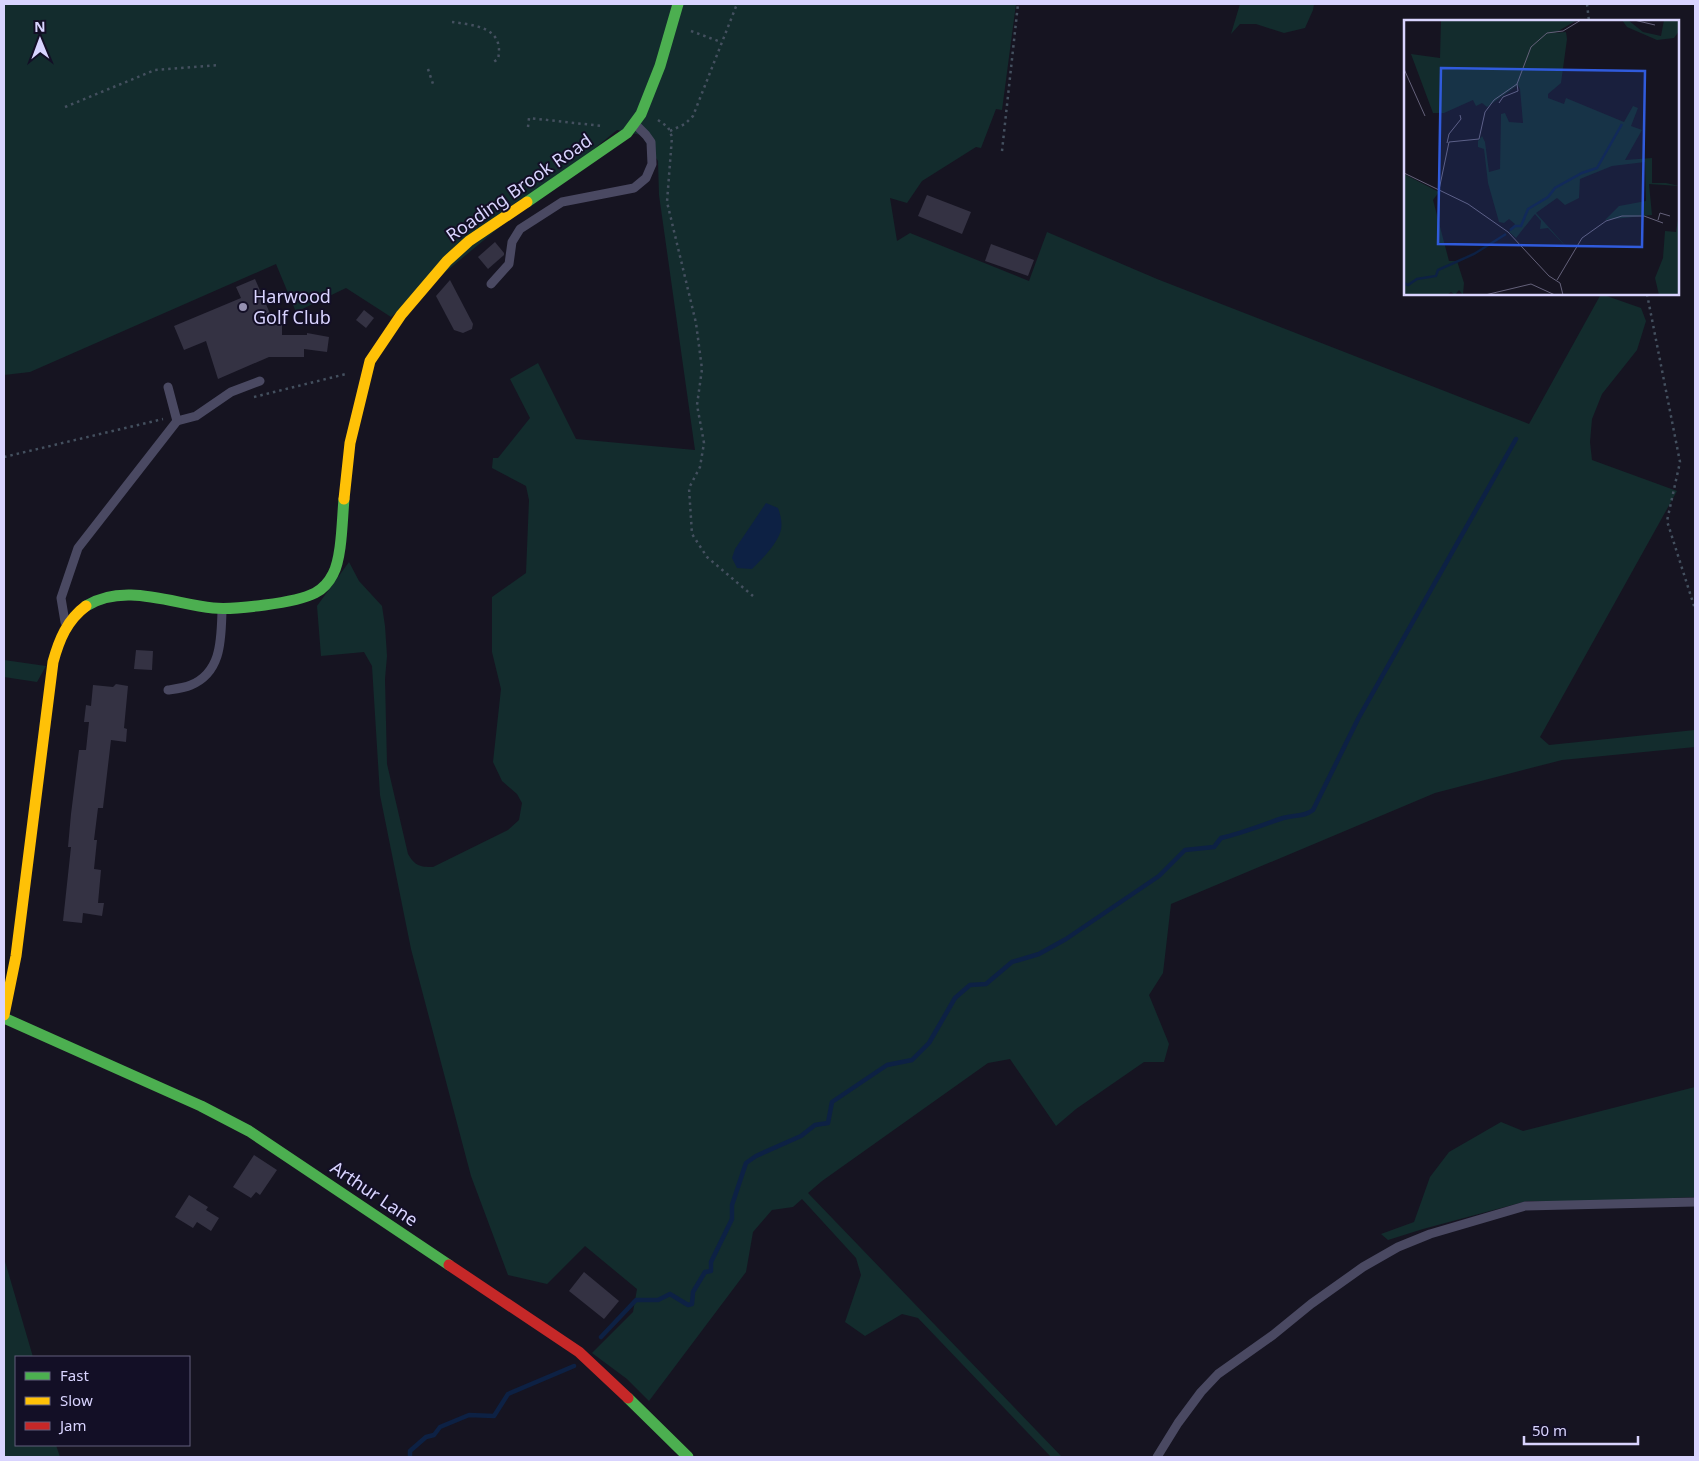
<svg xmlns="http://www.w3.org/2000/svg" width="1699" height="1461" viewBox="0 0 1699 1461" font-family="'Noto Sans',sans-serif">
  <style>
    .green { fill: #132c2d }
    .water { fill: #0d2144 }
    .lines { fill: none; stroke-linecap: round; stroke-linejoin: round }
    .stream { stroke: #0d2144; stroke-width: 4.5 }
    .building { fill: #343243 }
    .path { stroke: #44505f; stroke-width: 2.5; stroke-dasharray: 2.5 4; stroke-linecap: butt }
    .lane { stroke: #4a4962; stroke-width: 9 }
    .fast { stroke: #4caf50; stroke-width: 11 }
    .slow { stroke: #ffc107; stroke-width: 11 }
    .jam { stroke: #c62828; stroke-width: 11 }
    .poi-dot { fill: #9591b1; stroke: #130f26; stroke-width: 2 }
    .labels { text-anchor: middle; stroke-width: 4; stroke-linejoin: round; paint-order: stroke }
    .street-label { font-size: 18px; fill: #d9d4ff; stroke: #130f26 }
    .poi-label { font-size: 18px; fill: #d9d4ff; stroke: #130f26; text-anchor: start }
    .inset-river { fill: none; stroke: #0d2144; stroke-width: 2.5 }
    .inset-road { fill: none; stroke: #64617a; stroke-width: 1 }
    .view { fill: #305bdc; fill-opacity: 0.15; stroke: #305bdc; stroke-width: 2.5 }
    .inset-edge { fill: none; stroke: #d9d4ff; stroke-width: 2.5 }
  </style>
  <rect width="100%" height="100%" fill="#161421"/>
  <g class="green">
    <path d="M4 4H1016L1002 110 996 109 981 148 976 147 922 181 907 203 890 198 897 241 910 233 1029 281 1047 232 1157 279 1529 424 1601 294 1641 308 1646 321 1637 350 1602 394 1592 419 1590 442 1592 460 1677 491 1540 737 1549 745 1695 730V747L1562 760 1435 793 1171 904 1163 973 1149 995 1169 1044 1164 1062H1144L1076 1109 1056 1126 1010 1059 988 1063 822 1181 808 1193 1062 1457H1051L918 1318 902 1314 865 1336 845 1322 861 1275 856 1258 802 1199 793 1207 772 1210 753 1232 746 1272 649 1401 627 1379 592 1353 633 1312 637 1289 585 1246 547 1284 508 1275 471 1176 411 949 380 795 372 666 364 652 321 656 317 606 349 562 359 581 382 606 385 626 387 656 385 679 387 764 408 854C415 866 420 867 433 867L508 830 519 820 522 803 517 794 502 781 493 762 501 689 492 652V597L526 573 529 500 526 486 492 468 493 458H498L530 418 510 379 538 363 576 439 695 450 659 195 658 161 641 135 617 130 391 317 346 288 296 312 276 264 30 372 4 375Z"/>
    <polygon points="1240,4 1314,4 1313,10 1305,28 1284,33 1256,24 1240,24 1231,34"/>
    <polygon points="4,660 46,666 37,682 4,677"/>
    <polygon points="1695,1087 1695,1197 1609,1201 1527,1201 1423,1229 1388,1240 1381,1234 1414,1222 1430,1177 1449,1152 1501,1122 1523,1131"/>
    <polygon points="4,1258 33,1357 16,1357 16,1445 56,1445 60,1457 4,1457"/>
  </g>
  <path class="water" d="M766 503 778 508C781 516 783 525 780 533 776 545 761 560 752 569L737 568 732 558 735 549Z"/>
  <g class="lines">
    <g class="stream">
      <path d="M601 1337 636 1300H658L670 1294 688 1305 692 1304 693 1292 705 1272 711 1271V1262L732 1219V1205L746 1163 756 1156 801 1136 815 1125 828 1123 832 1102 887 1065 912 1060 929 1043 955 998 970 985 986 984 1012 962 1039 954 1066 939 1159 876 1185 850 1214 847 1221 838C1243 833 1262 825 1283 818 1294 815 1304 817 1313 810L1358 719 1516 439"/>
      <polyline points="410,1457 410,1451 426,1437 434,1435 440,1427 469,1415 494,1416 508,1394 574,1366"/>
    </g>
  </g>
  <g class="building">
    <polygon points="927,195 971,212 962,234 918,216"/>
    <polygon points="495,242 504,253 504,255 488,269 478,257"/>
    <polygon points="991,244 1034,260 1028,276 985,261"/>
    <polygon points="255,279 275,325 282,325 282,335 307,335 307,333 329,337 327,352 304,349 304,357 269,357 218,379 206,341 184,350 174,326 241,298 236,287"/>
    <polygon points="450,280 473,324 472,329 463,333 454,330 436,296"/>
    <polygon points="364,310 374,318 366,328 356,320"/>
    <polygon points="136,650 153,651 152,670 134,669"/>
    <polygon points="116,684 128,686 124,728 127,729 126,742 111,740 103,808 98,808 94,840 97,840 94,869 101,870 98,903 104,903 102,916 83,913 82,923 63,921 71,847 68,847 71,814 79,750 86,750 89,722 84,722 86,705 91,706 93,685 113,687"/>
    <polygon points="254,1155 277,1170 260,1195 256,1192 251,1198 233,1187"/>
    <polygon points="189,1195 208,1207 206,1210 219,1218 211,1231 197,1222 193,1228 175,1217"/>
    <polygon points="584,1272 619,1301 604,1319 569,1291"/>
  </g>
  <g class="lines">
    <g class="path">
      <polyline points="1587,4 1589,21"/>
      <path d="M452 22C474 25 505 27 498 59L492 63"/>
      <polyline points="691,31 721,42"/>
      <polyline points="428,69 433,84"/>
      <polyline points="65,107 155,70 219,65"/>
      <polyline points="658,120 668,127 672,137 667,202 696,323 702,369 697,405 704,443 700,467 689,488 692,534 707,557 753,596"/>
      <polyline points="528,127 529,118 602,126"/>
      <polyline points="670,131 685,124 693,116 737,4"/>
      <polyline points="1002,151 1018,4"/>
      <polyline points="1647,294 1680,462 1667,521 1695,609"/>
      <polyline points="254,397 346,374"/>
      <polyline points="4,457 163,419"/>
    </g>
    <g class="lane">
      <polyline points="491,284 509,264 512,242 520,229 562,202 634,188 646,178 652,164 651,142 646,135 635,124"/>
      <polyline points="177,421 196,416 231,392 260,381"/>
      <polyline points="65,622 61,598 78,548 177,421 168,387"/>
      <path d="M168 690C175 689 184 688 191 685 222 672 221 639 222 611"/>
      <polyline points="1157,1457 1178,1423 1201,1392 1218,1374 1273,1335 1311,1304 1363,1267 1398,1247 1430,1234 1525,1206 1695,1202"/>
    </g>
    <g class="fast">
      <polyline points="527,202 627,133 641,114 660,66 678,4"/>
      <path d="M86 606C124 582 173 604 213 608 234 610 296 603 315 593 323 589 329 582 333 574 342 557 342 520 344 499"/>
      <polyline points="4,1018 201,1106 249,1131 449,1265"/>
      <polyline points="628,1398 688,1457"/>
    </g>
    <g class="slow">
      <polyline points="344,499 350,443 370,361 401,315 447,261 469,241 527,202"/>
      <path d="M4 1015 16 956 53 662C59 640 67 620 86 606"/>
    </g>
    <polyline class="jam" points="449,1265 579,1352 628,1398"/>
  </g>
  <circle class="poi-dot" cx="243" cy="307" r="5"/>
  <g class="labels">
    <g class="street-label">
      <text transform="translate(519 188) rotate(-35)" y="6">Roading Brook Road</text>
      <text transform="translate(374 1194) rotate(34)" y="6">Arthur Lane</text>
    </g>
    <g class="poi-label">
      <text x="253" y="303">Harwood<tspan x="253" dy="21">Golf Club</tspan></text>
    </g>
  </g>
  <g transform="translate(1404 20)">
    <rect width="275" height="275" fill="#161421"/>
    <path d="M37 0H173L151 13 162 12 163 19 157 63 144 74V78L160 84 162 78 220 102 229 86 234 88 227 106 238 110 221 140 248 138V163H262L275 166 245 164 248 195 201 200 215 186 242 181 241 142 208 146 176 159 175 178 161 185 153 178 132 193 168 233 144 208 136 209 137 201 131 194 112 218 105 212 111 204 105 199 100 203 95 202 84 163 80 129 74 127V121L78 116 81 122 85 152 96 149 97 94 101 93 105 102 119 103 116 69 114 65 83 87 78 83 72 86 69 80 40 93H29L7 34 36 38ZM218 0H224L239 12 257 16 260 0H275V11L270 18 253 20 223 7ZM0 154 35 172 29 180 45 241H53L60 263 59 275 55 270 51 275 47 272 43 275H0ZM274 199H275V275H255L251 258 259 238 261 211 272 212Z" fill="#132c2d"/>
    <path class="inset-river" d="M106 210 111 206H117L124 189 144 177 151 168 178 153 193 148 218 104M0 263 4 265 13 259 32 256 34 250 70 234 102 214"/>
    <path class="inset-road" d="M230 0 251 5M0 49 21 96M95 83 99 77 114 71 113 64M43 123 45 114 57 99 56 95M0 153 64 184 104 212 145 256 156 263 159 275M35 170 45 122 75 119 81 92 90 80 113 64 127 27 143 13 159 11 177 0M254 200 256 193 266 196M153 260 178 218 202 201 218 196H240L259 203M81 275 127 264 151 275"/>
    <path class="view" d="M37 48 241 51 238 227 34 224Z"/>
    <rect width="275" height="275" class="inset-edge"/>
  </g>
  <rect width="1699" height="1461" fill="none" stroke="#d9d4ff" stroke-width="10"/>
  <rect x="15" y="1356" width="175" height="90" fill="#130f26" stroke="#625e7d"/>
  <rect x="25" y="1372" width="25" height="8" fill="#4caf50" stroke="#625e7d"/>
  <text x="60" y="1381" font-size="15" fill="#d9d4ff">Fast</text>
  <rect x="25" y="1397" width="25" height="8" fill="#ffc107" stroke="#625e7d"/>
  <text x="60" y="1406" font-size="15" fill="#d9d4ff">Slow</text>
  <rect x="25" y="1422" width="25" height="8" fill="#c62828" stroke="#625e7d"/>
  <text x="60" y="1431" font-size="15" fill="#d9d4ff">Jam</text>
  <g transform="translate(40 40) rotate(359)" stroke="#130f26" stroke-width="4" paint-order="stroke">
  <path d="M0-4L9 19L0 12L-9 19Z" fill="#d9d4ff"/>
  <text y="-8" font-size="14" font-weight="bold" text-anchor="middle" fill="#d9d4ff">N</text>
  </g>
  <path d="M1524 1436v8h114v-8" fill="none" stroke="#d9d4ff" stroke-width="2.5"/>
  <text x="1532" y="1436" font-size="15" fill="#d9d4ff" stroke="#130f26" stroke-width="4" paint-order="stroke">50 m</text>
</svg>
